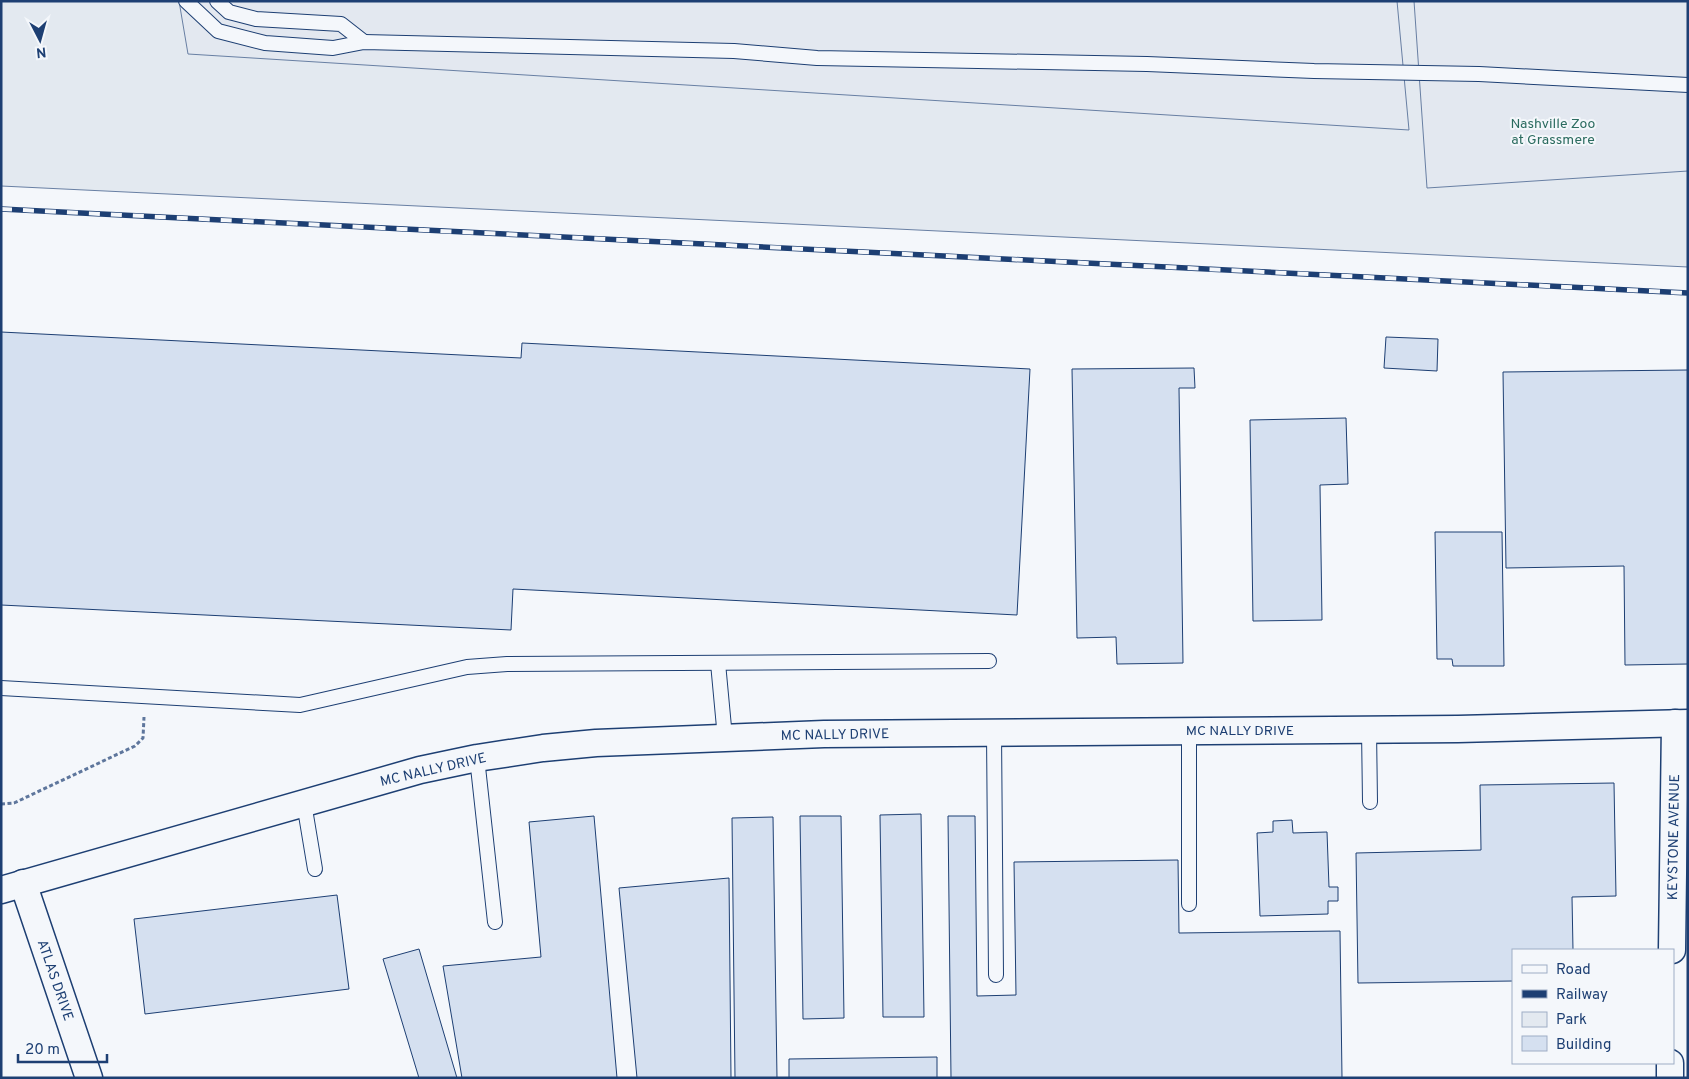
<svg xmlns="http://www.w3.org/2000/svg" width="1689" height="1079" viewBox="0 0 1689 1079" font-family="Overpass,sans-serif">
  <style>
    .green { fill: #e3e9f0; stroke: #687fa3 }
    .parking { fill: #e3e8f0; stroke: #687fa3 }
    .building { fill: #d5e0f0; stroke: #1d3f73 }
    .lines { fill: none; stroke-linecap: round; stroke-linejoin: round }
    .service-casing { stroke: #1d3f73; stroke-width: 16 }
    .minor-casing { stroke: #1d3f73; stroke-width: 29 }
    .path { stroke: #5e769c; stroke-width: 3; stroke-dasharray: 4 2.5; stroke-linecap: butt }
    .service { stroke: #f4f7fb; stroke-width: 14 }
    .minor { stroke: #f4f7fb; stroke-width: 26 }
    .rail-casing { stroke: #1d3f73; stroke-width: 5.5 }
    .rail { stroke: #f4f7fb; stroke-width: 4; stroke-dasharray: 11; stroke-linecap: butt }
    .labels { text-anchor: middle; stroke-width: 4; stroke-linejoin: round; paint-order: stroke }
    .park-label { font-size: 14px; fill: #2c6c60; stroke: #f4f7fb }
    .street-label { font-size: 14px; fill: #1d3f73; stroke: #f4f7fb }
  </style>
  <rect width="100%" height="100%" fill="#f4f7fb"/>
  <polygon class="green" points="1,1 1688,1 1688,267 1,186"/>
  <g class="parking">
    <polygon points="179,1 1397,1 1409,130 188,54"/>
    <polygon points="1414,1 1688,1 1688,171 1427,188"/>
  </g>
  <g class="building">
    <polygon points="1,332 521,358 522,343 1030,369 1017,615 513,589 511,630 1,605"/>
    <polygon points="1386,337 1438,339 1437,371 1384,368"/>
    <polygon points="1194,368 1195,388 1179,388 1183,663 1117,664 1116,637 1077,638 1072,369"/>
    <polygon points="1688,370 1688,664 1625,665 1624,566 1506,568 1503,372"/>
    <polygon points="1346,418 1348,484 1320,485 1322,620 1253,621 1250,420"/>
    <polygon points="1435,532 1502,532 1504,666 1453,666 1452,659 1437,659"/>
    <polygon points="1614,783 1616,896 1572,897 1573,950 1513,950 1513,981 1358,983 1356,853 1481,850 1480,785"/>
    <polygon points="921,814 924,1017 883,1017 880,815"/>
    <polygon points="594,816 617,1078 462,1078 443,966 541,957 529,822"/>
    <polygon points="800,816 841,816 844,1018 803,1019"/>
    <polygon points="948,816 975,816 977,996 1016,995 1014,862 1178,860 1179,933 1340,931 1342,1078 951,1078"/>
    <polygon points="773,817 777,1078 735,1078 732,818"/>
    <polygon points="1292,820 1293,833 1327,832 1329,887 1338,887 1338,901 1328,901 1328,914 1260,916 1257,833 1273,832 1273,821"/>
    <polygon points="729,878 731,1078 637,1078 619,888"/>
    <polygon points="337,895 349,989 145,1014 134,919"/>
    <polygon points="419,949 457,1078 419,1078 383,959"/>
    <polygon points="937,1057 937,1078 789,1078 789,1059"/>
  </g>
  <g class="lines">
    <defs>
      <g id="service">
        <polyline points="186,1 218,31 265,43 333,48 364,42 734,51 817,58 1147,64 1314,71 1479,74 1688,85"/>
        <polyline points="217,1 229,12 256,19 341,24 364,42"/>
        <polyline points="718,663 725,738"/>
        <polyline points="1,688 300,705 467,667 507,664 989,661"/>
        <polyline points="1369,729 1370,802"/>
        <polyline points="1189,731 1189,904"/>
        <polyline points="994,732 996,975"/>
        <polyline points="477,758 495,922"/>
        <polyline points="304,803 315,869"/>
      </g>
      <g id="minor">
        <polyline points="23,883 89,1078"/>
        <polyline points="1,890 420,770 477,758 543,748 596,743 824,734 1458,729 1688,723"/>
        <polyline points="1672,950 1675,723"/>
        <polyline points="1670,1078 1670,1063"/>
      </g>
    </defs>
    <use href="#service" class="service-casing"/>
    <use href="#minor" class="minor-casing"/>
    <polyline class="path" points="1,804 14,803 135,746 143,738 144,717"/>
    <use href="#service" class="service"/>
    <use href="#minor" class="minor"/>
    <defs>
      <polyline id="rail" points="1,209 1688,293"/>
    </defs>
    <use href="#rail" class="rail-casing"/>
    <use href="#rail" class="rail"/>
  </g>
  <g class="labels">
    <g class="park-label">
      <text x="1553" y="128">Nashville Zoo<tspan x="1553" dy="16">at Grassmere</tspan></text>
    </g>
    <g class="street-label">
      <text x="1240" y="735">MC NALLY DRIVE</text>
      <text transform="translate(835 734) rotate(-1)" y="5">MC NALLY DRIVE</text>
      <text transform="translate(433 769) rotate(-13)" y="5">MC NALLY DRIVE</text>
      <text transform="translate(1673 837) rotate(-89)" y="5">KEYSTONE AVENUE</text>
      <text transform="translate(56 980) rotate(71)" y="5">ATLAS DRIVE</text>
    </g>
  </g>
  <rect width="1689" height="1079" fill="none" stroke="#1d3f73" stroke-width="5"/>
  <rect x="1512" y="949" width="162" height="115" fill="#f4f7fb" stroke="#9eadc5"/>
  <rect x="1522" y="965" width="25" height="8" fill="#f4f7fb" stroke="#9eadc5"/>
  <text x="1556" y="974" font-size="15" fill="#1d3f73">Road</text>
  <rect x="1522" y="990" width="25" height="8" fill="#1d3f73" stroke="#9eadc5"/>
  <text x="1556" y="999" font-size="15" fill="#1d3f73">Railway</text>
  <rect x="1522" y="1012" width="25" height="15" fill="#e3e9f0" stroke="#9eadc5"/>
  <text x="1556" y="1024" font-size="15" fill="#1d3f73">Park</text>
  <rect x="1522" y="1036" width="25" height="15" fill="#d5e0f0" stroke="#9eadc5"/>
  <text x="1556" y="1049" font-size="15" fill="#1d3f73">Building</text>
  <g transform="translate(40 40) rotate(174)" stroke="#f4f7fb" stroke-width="4" paint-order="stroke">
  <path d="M0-4L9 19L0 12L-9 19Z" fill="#1d3f73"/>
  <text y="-8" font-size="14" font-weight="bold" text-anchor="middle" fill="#1d3f73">N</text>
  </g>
  <path d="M18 1054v8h89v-8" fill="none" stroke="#1d3f73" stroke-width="2.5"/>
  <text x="25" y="1054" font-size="15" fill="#1d3f73" stroke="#f4f7fb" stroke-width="4" paint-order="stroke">20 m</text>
</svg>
